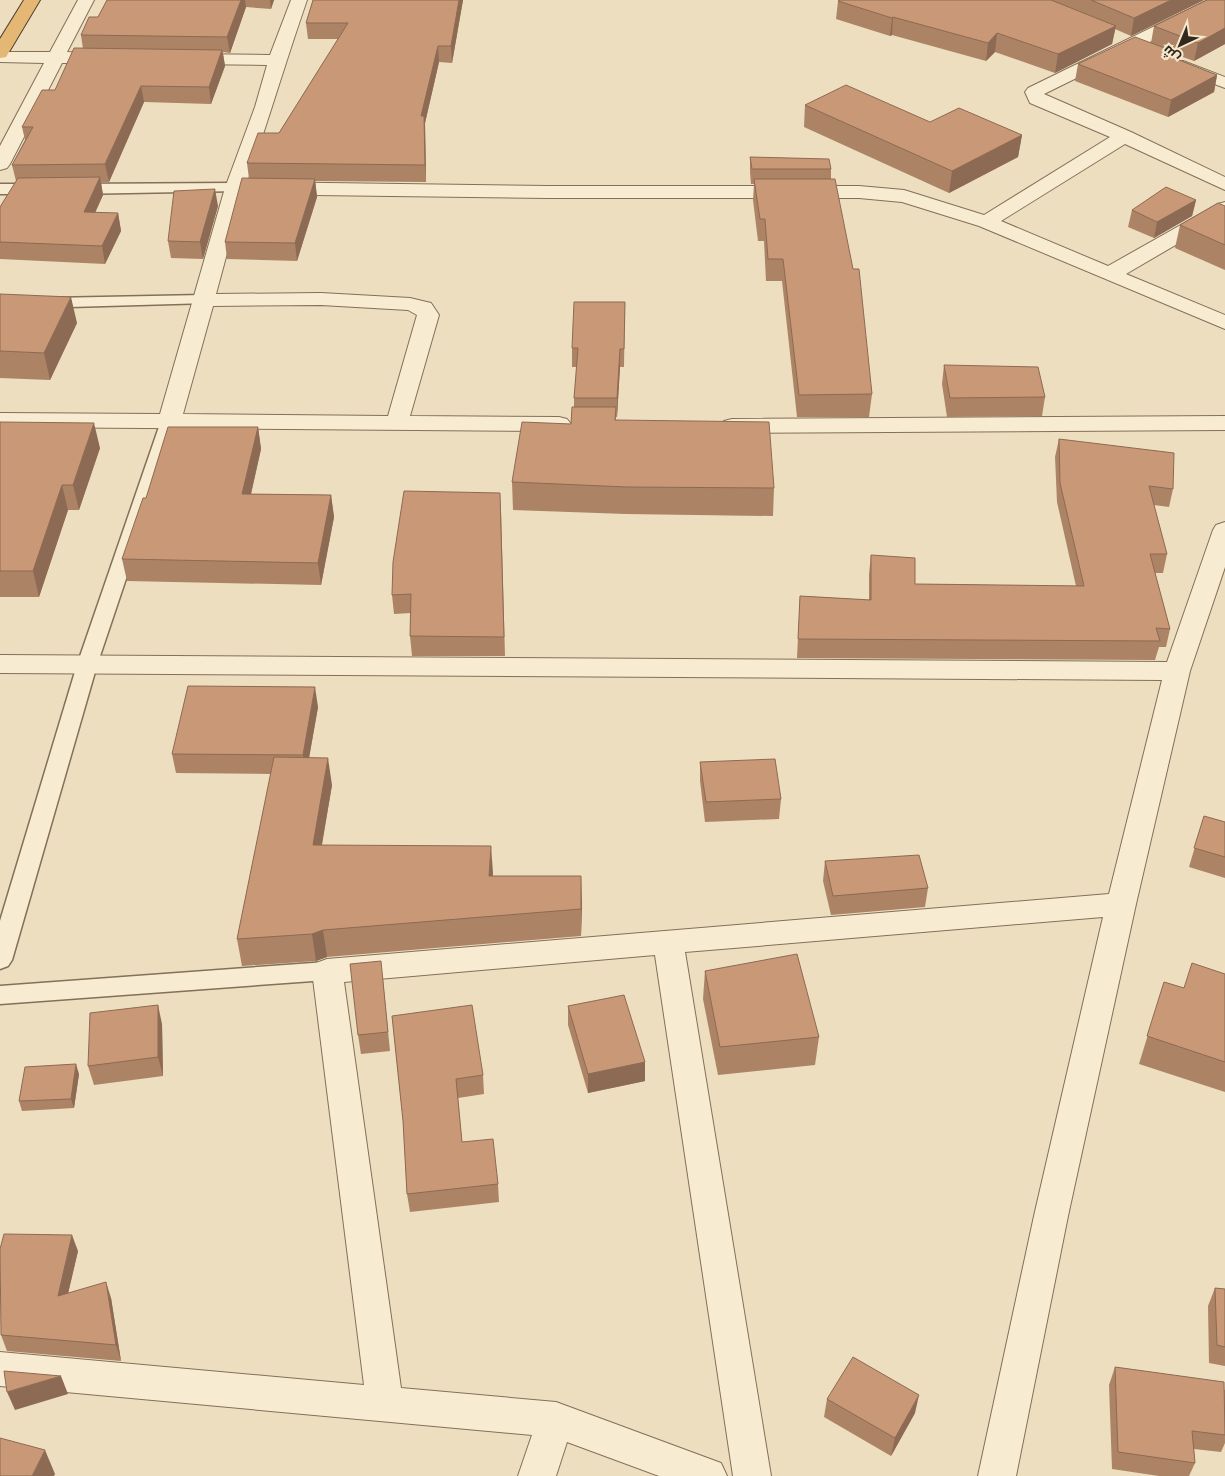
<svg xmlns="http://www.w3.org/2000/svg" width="1225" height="1476" viewBox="0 0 1225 1476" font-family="'Crimson Pro',Cairo,serif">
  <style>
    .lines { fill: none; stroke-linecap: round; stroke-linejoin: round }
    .service-casing { stroke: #846f58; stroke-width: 3 }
    .minor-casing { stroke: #846f58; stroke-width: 2 }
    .trunk-casing { stroke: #513e2c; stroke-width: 2 }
    .service { fill: #f7ecd1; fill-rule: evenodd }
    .minor { fill: #f7ecd1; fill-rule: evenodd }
    .trunk { fill: #e4b874; fill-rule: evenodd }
    .wall { fill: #ad8365 }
    .shaded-wall { fill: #8d6a53 }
    .building { fill: #c99876; stroke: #8d6a53 }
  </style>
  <rect width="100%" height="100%" fill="#ecdebf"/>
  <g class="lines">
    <defs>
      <g id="service">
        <polygon points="235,183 240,185 243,188 240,191 73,194 68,192 65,189 68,186 73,184"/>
        <polygon points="0,184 40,184 45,186 48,189 45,192 40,194 0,194"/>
        <polygon points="203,295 209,297 211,300 209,303 0,309 0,299"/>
        <polygon points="170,416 176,417 179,421 97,665 12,960 8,966 0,969 0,921 77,665 161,421 164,417"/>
        <polygon points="327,962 335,964 339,971 335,978 327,980 0,1004 0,986"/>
      </g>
      <g id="minor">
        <polygon points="78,0 94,0 67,52 112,54 115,58 112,62 106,63 62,63 10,164 7,168 0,170 0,146 44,63 0,62 0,52 50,52"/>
        <path d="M291 0H307C286 60 268 122 247 182L548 186H859L904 190 984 215 1110 137 1030 103 1025 92 1028 88 1208 0H1225V5L1044 94 1131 132 1225 177V190L1125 144 1001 221 1108 266 1218 204 1225 202V216L1126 274 1225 315V329L979 226 902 202 859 198H548L243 194 216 294 321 293 410 298 431 303 439 315 410 416 559 417 567 419 571 424 567 429 559 431 0 427V413L160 414 225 188 255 107 267 65 186 64 180 63 177 59 180 55 186 54 270 55ZM321 305 408 310 417 315 388 416 183 414 213 306Z"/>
        <polygon points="1183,61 1225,77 1225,88 1177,70 1174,66 1177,62"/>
        <polygon points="1225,416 1225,430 732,433 724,431 720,426 724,421 732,419"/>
        <polygon points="1225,522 1225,567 1190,671 1136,904 1068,1216 1016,1476 978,1476 1034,1216 1103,917 685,952 771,1476 733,1476 655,955 344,982 401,1388 556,1402 721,1463 727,1476 659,1476 567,1442 556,1476 518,1476 532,1435 0,1386 0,1352 364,1385 312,971 316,963 327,959 1109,894 1162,680 0,673 0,655 1167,662 1213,530 1216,525"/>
      </g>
      <polygon id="trunk" points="24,0 40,0 6,57 0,58 0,39"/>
    </defs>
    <use href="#service" class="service-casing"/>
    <use href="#minor" class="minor-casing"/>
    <use href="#trunk" class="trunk-casing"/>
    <use href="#service" class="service"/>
    <use href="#minor" class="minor"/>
    <use href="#trunk" class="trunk"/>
  </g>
  <g class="wall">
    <polygon points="107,0 274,0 271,9 246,7 230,53 223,52 225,66 211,104 144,102 109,182 101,182 103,195 95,213 118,213 121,231 105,264 0,259 0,207 16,181 12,165 25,140 22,127 55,90 83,49 81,35 98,17"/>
    <polygon points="313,0 463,0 452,63 439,62 425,123 426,182 315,181 317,197 297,261 227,259 225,242 249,179 247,163 279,133 338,39 308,39 306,23"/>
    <polygon points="840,0 1204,0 1131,36 1115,29 1112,44 1055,73 995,52 986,61 892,35 890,36 836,19 838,1"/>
    <polygon points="1225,0 1225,44 1194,61 1180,56 1180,60 1217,75 1214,92 1168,117 1075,81 1078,64 1151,43 1154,26"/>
    <polygon points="805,105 1022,135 1018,157 949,193 804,127"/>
    <polygon points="750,157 831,169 831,179 872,394 869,417 797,417 782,281 766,281 764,241 758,241 753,200 754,184 751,184 750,172"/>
    <polygon points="1196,200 1192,216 1154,238 1128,227 1132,210"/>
    <polygon points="218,206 203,259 171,258 168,241"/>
    <polygon points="1225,206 1225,270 1175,248 1180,225"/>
    <polygon points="0,294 77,323 50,380 0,378"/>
    <polygon points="625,302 624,367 620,367 617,417 616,417 616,420 774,488 773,516 626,514 513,510 512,482 571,424 574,407 574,398 577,367 572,367 572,348"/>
    <polygon points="944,365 1045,397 1042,416 947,417 942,384"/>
    <polygon points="0,422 100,448 79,510 68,510 39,597 0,597"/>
    <polygon points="258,427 261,449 251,494 331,495 334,517 321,585 127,581 122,559 146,498"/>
    <polygon points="1059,439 1173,489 1169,507 1154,505 1167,554 1163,573 1155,573 1170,629 1166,647 1159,647 1155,660 797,658 800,596 869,600 869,574 871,555 915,584 1076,586 1057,502 1055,457"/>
    <polygon points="501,511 505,656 412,656 410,636 411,613 394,614 392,595"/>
    <polygon points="318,707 309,758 332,785 322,845 493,873 492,876 582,903 581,936 327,957 316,961 242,966 237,939 271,774 176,773 172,754"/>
    <polygon points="700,762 781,799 779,819 705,822 700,781"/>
    <polygon points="1204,816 1225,822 1225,878 1189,867"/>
    <polygon points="825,861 928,888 925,907 831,915 823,881"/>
    <polygon points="705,971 819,1037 815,1065 718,1075 703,999"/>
    <polygon points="1225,974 1225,1092 1139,1064 1164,982 1184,988"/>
    <polygon points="383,980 390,1051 361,1054 358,1035"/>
    <polygon points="568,1006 645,1062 645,1081 588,1093 568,1025"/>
    <polygon points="392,1016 483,1075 484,1094 458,1098 462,1142 498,1184 499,1202 410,1212 407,1194 403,1121"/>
    <polygon points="162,1024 163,1076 94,1085 88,1066"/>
    <polygon points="79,1074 74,1108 22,1111 19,1101"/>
    <polygon points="78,1251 68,1293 111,1298 121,1361 7,1351 1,1335"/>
    <polygon points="1215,1288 1225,1289 1225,1366 1209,1363 1208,1306"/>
    <polygon points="1115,1367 1225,1390 1225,1443 1221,1452 1194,1449 1195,1463 1189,1476 1159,1476 1112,1469 1109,1385"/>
    <polygon points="827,1399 915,1413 891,1456 824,1417"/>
  </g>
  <g class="shaded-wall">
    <polygon points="241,0 245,0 246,7 230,53 227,37"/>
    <polygon points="270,0 274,0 271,9"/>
    <polygon points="459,0 463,0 452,63 451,46"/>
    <polygon points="1171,0 1204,0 1131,36 1134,18"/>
    <polygon points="893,17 892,35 890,36 892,18"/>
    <polygon points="1116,26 1112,44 1055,73 1058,54"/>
    <polygon points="1225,28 1225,44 1194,61 1198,43"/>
    <polygon points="997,33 995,52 986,61 988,43"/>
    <polygon points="438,46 439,62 425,123 426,182 421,116"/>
    <polygon points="222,50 225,66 211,104 209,87"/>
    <polygon points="1181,54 1177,71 1174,58"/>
    <polygon points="1217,75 1214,92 1168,117 1171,100"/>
    <polygon points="141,86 144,102 109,182 105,164"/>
    <polygon points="1022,135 1018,157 949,193 952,171"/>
    <polygon points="100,177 103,195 87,230 84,212"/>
    <polygon points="315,179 317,197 297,261 295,243"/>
    <polygon points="215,189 218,206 203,259 200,242"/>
    <polygon points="1196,200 1192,216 1154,238 1157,222"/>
    <polygon points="118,213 121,231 105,264 102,246"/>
    <polygon points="71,297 77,323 50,380 44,353"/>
    <polygon points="620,349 620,367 617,417 617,398"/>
    <polygon points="94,423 100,448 79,510 73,485"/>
    <polygon points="258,427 261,449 246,516 242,494"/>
    <polygon points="62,485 68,510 39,597 33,571"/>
    <polygon points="331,495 334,517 321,585 318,563"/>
    <polygon points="315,687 318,707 306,775 303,755"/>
    <polygon points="328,758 332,785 317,872 313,845"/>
    <polygon points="491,846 493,873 491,903 489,876"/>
    <polygon points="581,876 582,903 581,936"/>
    <polygon points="323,930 327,957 316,961 312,934"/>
    <polygon points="158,1005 162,1024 163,1076 158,1057"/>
    <polygon points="645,1062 645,1081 588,1093 588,1074"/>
    <polygon points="76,1064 79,1074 74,1108 71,1099"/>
    <polygon points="72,1235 78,1251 64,1311 58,1296"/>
    <polygon points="106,1282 111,1298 121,1361 116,1345"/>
    <polygon points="61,1376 68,1394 15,1410 7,1392"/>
    <polygon points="919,1395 915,1413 891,1456 895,1438"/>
    <polygon points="45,1450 55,1474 54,1476 32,1476"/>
  </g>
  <g class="building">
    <polygon points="107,0 241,0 227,37 81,35 89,17 98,17"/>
    <polygon points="313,0 459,0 451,46 438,46 421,116 424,116 425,165 247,163 258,133 279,133 348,23 306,23"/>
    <polygon points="840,0 1051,0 1116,26 1058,54 997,33 988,43 893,17 892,18 838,1"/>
    <polygon points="1091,0 1171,0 1134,18"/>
    <polygon points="1207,0 1225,0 1225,28 1198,43 1154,26"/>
    <polygon points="1135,37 1181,54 1174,58 1217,75 1171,100 1078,64"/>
    <polygon points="74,48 222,50 209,87 141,86 105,164 12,165 33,127 22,127 42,90 55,90"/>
    <polygon points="846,85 930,122 959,108 1022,135 952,171 805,105"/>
    <polygon points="750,157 829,159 831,169 752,169"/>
    <polygon points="100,177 84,212 118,213 102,246 0,242 0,207 18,178"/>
    <polygon points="242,178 315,179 295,243 225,242"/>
    <polygon points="754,179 835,179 853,269 859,269 872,394 799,395 783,259 768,259 765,219 760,219"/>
    <polygon points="1166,187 1196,200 1157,222 1132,210"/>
    <polygon points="215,189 200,242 168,241 174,191"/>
    <polygon points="1218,203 1225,206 1225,245 1180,225"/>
    <polygon points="0,294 71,297 44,353 0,351"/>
    <polygon points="574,302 625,302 624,349 620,349 617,398 574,398 578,348 572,348"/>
    <polygon points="944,365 1038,367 1045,397 950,398"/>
    <polygon points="572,407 616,407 615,420 769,422 774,488 627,487 512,482 522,422 571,424"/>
    <polygon points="0,422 94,423 73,485 62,485 33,571 0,571"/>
    <polygon points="168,427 258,427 242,494 331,495 318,563 122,559 143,498 146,498"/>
    <polygon points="1059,439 1174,453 1173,489 1149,486 1167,554 1150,554 1170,629 1156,628 1160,641 798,639 800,596 871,600 871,555 915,558 915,584 1084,586 1060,483"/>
    <polygon points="404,491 500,493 504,637 410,636 411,594 392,595 393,562"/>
    <polygon points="188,686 315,687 303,755 172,754"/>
    <polygon points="274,757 328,758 313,845 491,846 489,876 581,876 581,909 323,930 312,934 237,939"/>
    <polygon points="775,759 781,799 706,802 700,762"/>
    <polygon points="1204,816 1225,822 1225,857 1194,848"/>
    <polygon points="919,855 928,888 833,896 825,861"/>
    <polygon points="797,954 819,1037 720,1047 705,971"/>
    <polygon points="381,961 388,1032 358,1035 350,964"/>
    <polygon points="1192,963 1225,974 1225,1062 1147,1036 1164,982 1184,988"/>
    <polygon points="624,995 645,1062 588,1074 568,1006"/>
    <polygon points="158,1005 158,1057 88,1066 90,1013"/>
    <polygon points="472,1005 483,1075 456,1079 462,1142 493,1139 498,1184 407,1194 403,1121 392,1016"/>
    <polygon points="76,1064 71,1099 19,1101 25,1067"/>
    <polygon points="4,1234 72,1235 58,1296 106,1282 116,1345 1,1335 0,1249"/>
    <polygon points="1215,1288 1225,1289 1225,1347 1217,1345"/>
    <polygon points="853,1357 919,1395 895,1438 827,1399"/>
    <polygon points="1115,1367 1224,1382 1225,1435 1192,1431 1195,1463 1118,1452"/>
    <polygon points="4,1371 61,1376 7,1392"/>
    <polygon points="0,1438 45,1450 32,1476 0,1476"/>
  </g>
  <g transform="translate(1180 45) rotate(224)" stroke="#f4e9ce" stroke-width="4" paint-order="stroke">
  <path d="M0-4L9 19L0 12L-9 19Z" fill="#34271c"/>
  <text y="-8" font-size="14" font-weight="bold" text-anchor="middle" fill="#34271c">ش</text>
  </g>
</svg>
